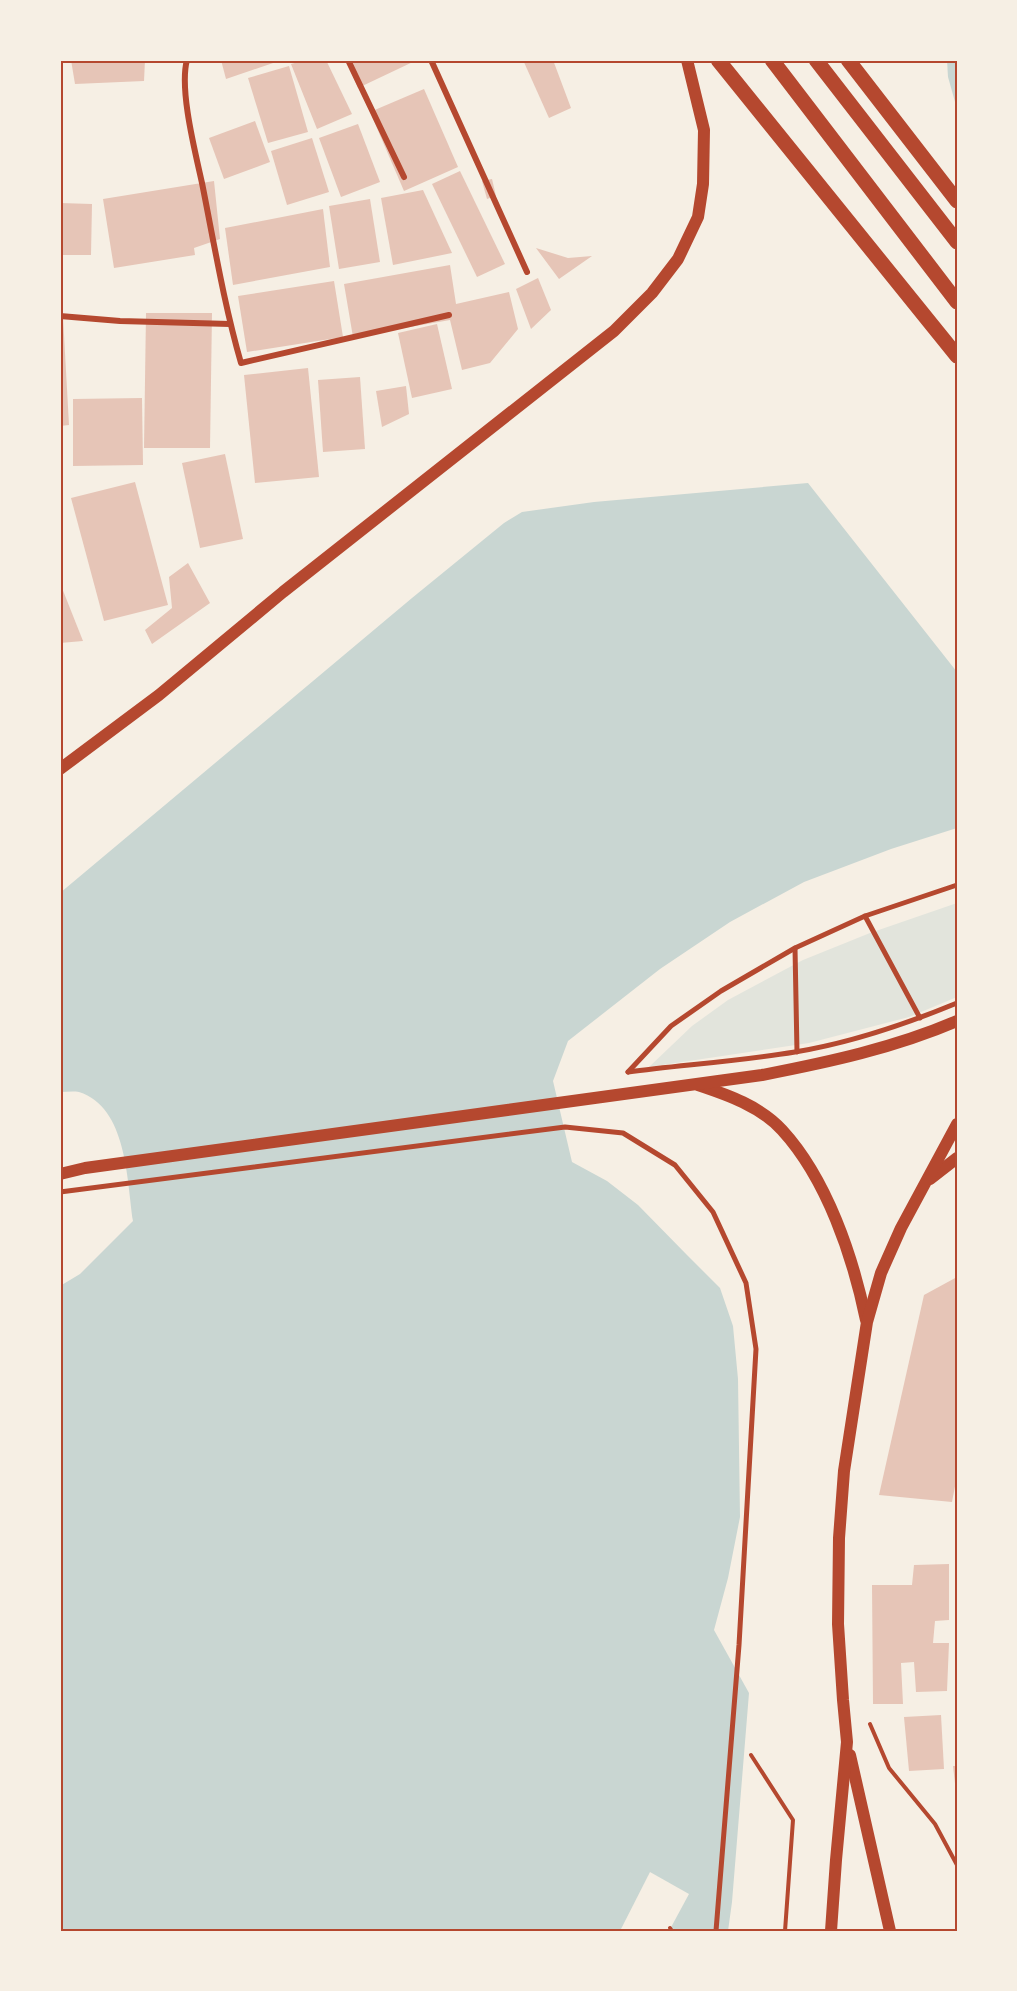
<svg xmlns="http://www.w3.org/2000/svg" width="1017" height="1991" viewBox="0 0 1017 1991" font-family="'Source Sans 3',sans-serif">
  <style>
    .green { fill: #e2e4dc }
    .water { fill: #c9d6d2 }
    .pier { fill: #f6efe4 }
    .building { fill: #e6c5b7 }
    .lines { fill: none; stroke-linecap: round; stroke-linejoin: round }
    .path { stroke: #b5482f; stroke-width: 4 }
    .pedestrian { stroke: #b5482f; stroke-width: 5 }
    .minor { stroke: #b5482f; stroke-width: 6 }
    .secondary { stroke: #b5482f; stroke-width: 12 }
    .primary { stroke: #b5482f; stroke-width: 15 }
    .neatline { fill: none; stroke: #b5482f; stroke-width: 2 }
  </style>
  <rect width="100%" height="100%" fill="#f6efe4"/>
  <polygon class="green" points="957,903 957,997 909,1017 809,1043 649,1067 692,1026 728,1000 803,960 870,933"/>
  <g class="water">
    <polygon points="947,60 957,60 957,109 948,77"/>
    <path d="M808 483 957 672V828L891 849 804 882 730 922 660 969 568 1041 553 1081 572 1162 607 1181 638 1205 687 1255 720 1288 733 1326 738 1379 740 1517 728 1578 714 1630 749 1693 732 1902 728 1931H60V1286L80 1274 133 1221C127 1180 127 1107 79 1092 73 1091 66 1092 60 1092V893L412 598 504 523 522 512 594 502Z"/>
  </g>
  <polygon class="pier" points="650,1872 689,1894 669,1931 620,1931"/>
  <g class="building">
    <polygon points="71,60 145,60 144,81 75,84"/>
    <polygon points="221,60 282,60 226,79"/>
    <polygon points="306,60 326,60 352,114 317,129 291,64"/>
    <polygon points="346,60 417,60 358,88"/>
    <polygon points="523,60 553,60 571,108 549,118"/>
    <polygon points="289,66 308,132 268,143 248,78"/>
    <polygon points="424,89 458,167 404,191 370,112"/>
    <polygon points="255,121 270,162 224,179 209,138"/>
    <polygon points="358,124 380,182 341,197 319,138"/>
    <polygon points="312,138 329,192 287,205 271,151"/>
    <polygon points="460,171 505,264 477,277 432,184"/>
    <polygon points="492,179 496,196 487,199 482,181"/>
    <polygon points="214,181 220,239 194,248 195,255 114,268 103,199"/>
    <polygon points="423,190 452,253 393,265 381,198"/>
    <polygon points="370,199 380,262 339,269 329,206"/>
    <polygon points="60,203 92,204 91,255 60,255"/>
    <polygon points="323,209 330,267 233,285 225,228"/>
    <polygon points="536,248 568,258 592,256 559,279"/>
    <polygon points="450,265 456,304 509,292 518,329 490,363 462,370 450,320 353,337 344,284"/>
    <polygon points="538,278 551,310 531,329 516,289"/>
    <polygon points="334,281 343,337 247,352 238,296"/>
    <polygon points="146,313 212,313 210,448 144,448"/>
    <polygon points="60,317 63,317 69,425 60,426"/>
    <polygon points="437,324 452,389 412,398 398,333"/>
    <polygon points="308,368 319,477 255,483 244,375"/>
    <polygon points="360,377 365,449 323,452 318,380"/>
    <polygon points="406,386 409,414 382,427 376,391"/>
    <polygon points="142,398 143,465 73,466 73,399"/>
    <polygon points="225,454 243,539 200,548 182,463"/>
    <polygon points="135,482 168,605 104,621 71,498"/>
    <polygon points="188,563 210,603 152,644 145,630 172,608 169,577"/>
    <polygon points="60,583 83,641 60,643"/>
    <polygon points="957,1277 957,1476 952,1502 879,1495 924,1295"/>
    <polygon points="949,1564 949,1620 935,1621 933,1643 949,1643 947,1691 916,1692 914,1662 901,1663 903,1704 873,1704 872,1585 912,1585 914,1565"/>
    <polygon points="941,1715 944,1769 909,1771 904,1717"/>
    <polygon points="953,1766 957,1766 957,1792 956,1792"/>
  </g>
  <g class="lines">
    <g class="path">
      <polyline points="870,1724 889,1768 935,1824 957,1865"/>
      <polyline points="751,1755 793,1820 785,1931"/>
      <polyline points="670,1928 672,1931"/>
    </g>
    <g class="pedestrian">
      <polyline points="865,916 920,1018"/>
      <polyline points="795,948 797,1052"/>
      <polyline points="628,1072 671,1026 721,991 795,948 865,916 957,885"/>
      <path d="M628 1072C683 1065 740 1061 795 1052 850 1043 906 1024 957 1003"/>
      <polyline points="60,1192 565,1127 623,1133 675,1165 713,1212 746,1283 756,1349 739,1645 716,1931"/>
    </g>
    <g class="minor">
      <path d="M187 60C179 89 195 151 202 183 214 243 224 304 241 363L449 315"/>
      <polyline points="348,60 404,177"/>
      <polyline points="431,60 527,272"/>
      <polyline points="60,316 120,321 230,324"/>
    </g>
    <g class="secondary">
      <polyline points="60,769 159,695 283,592 614,331 652,293 678,259 698,217 703,184 704,130 687,60"/>
      <path d="M698 1085C728 1095 760 1106 782 1130 827 1179 853 1257 866 1320"/>
      <path d="M60 1174 85 1168 762 1075C829 1062 894 1048 957 1021"/>
      <polyline points="930,1179 957,1158"/>
      <polyline points="850,1755 890,1931"/>
      <polyline points="831,1931 836,1860 847,1742 843,1700 838,1624 839,1538 844,1471 867,1322 881,1273 901,1228 957,1124"/>
    </g>
    <g class="primary">
      <polyline points="718,60 957,356"/>
      <polyline points="772,60 957,302"/>
      <polyline points="816,60 957,242"/>
      <polyline points="848,60 957,201"/>
    </g>
  </g>
  <rect width="1017" height="1991" fill="none" stroke="#f6efe4" stroke-width="123"/>
  <rect x="62" y="62" width="894" height="1868" class="neatline"/>
</svg>
